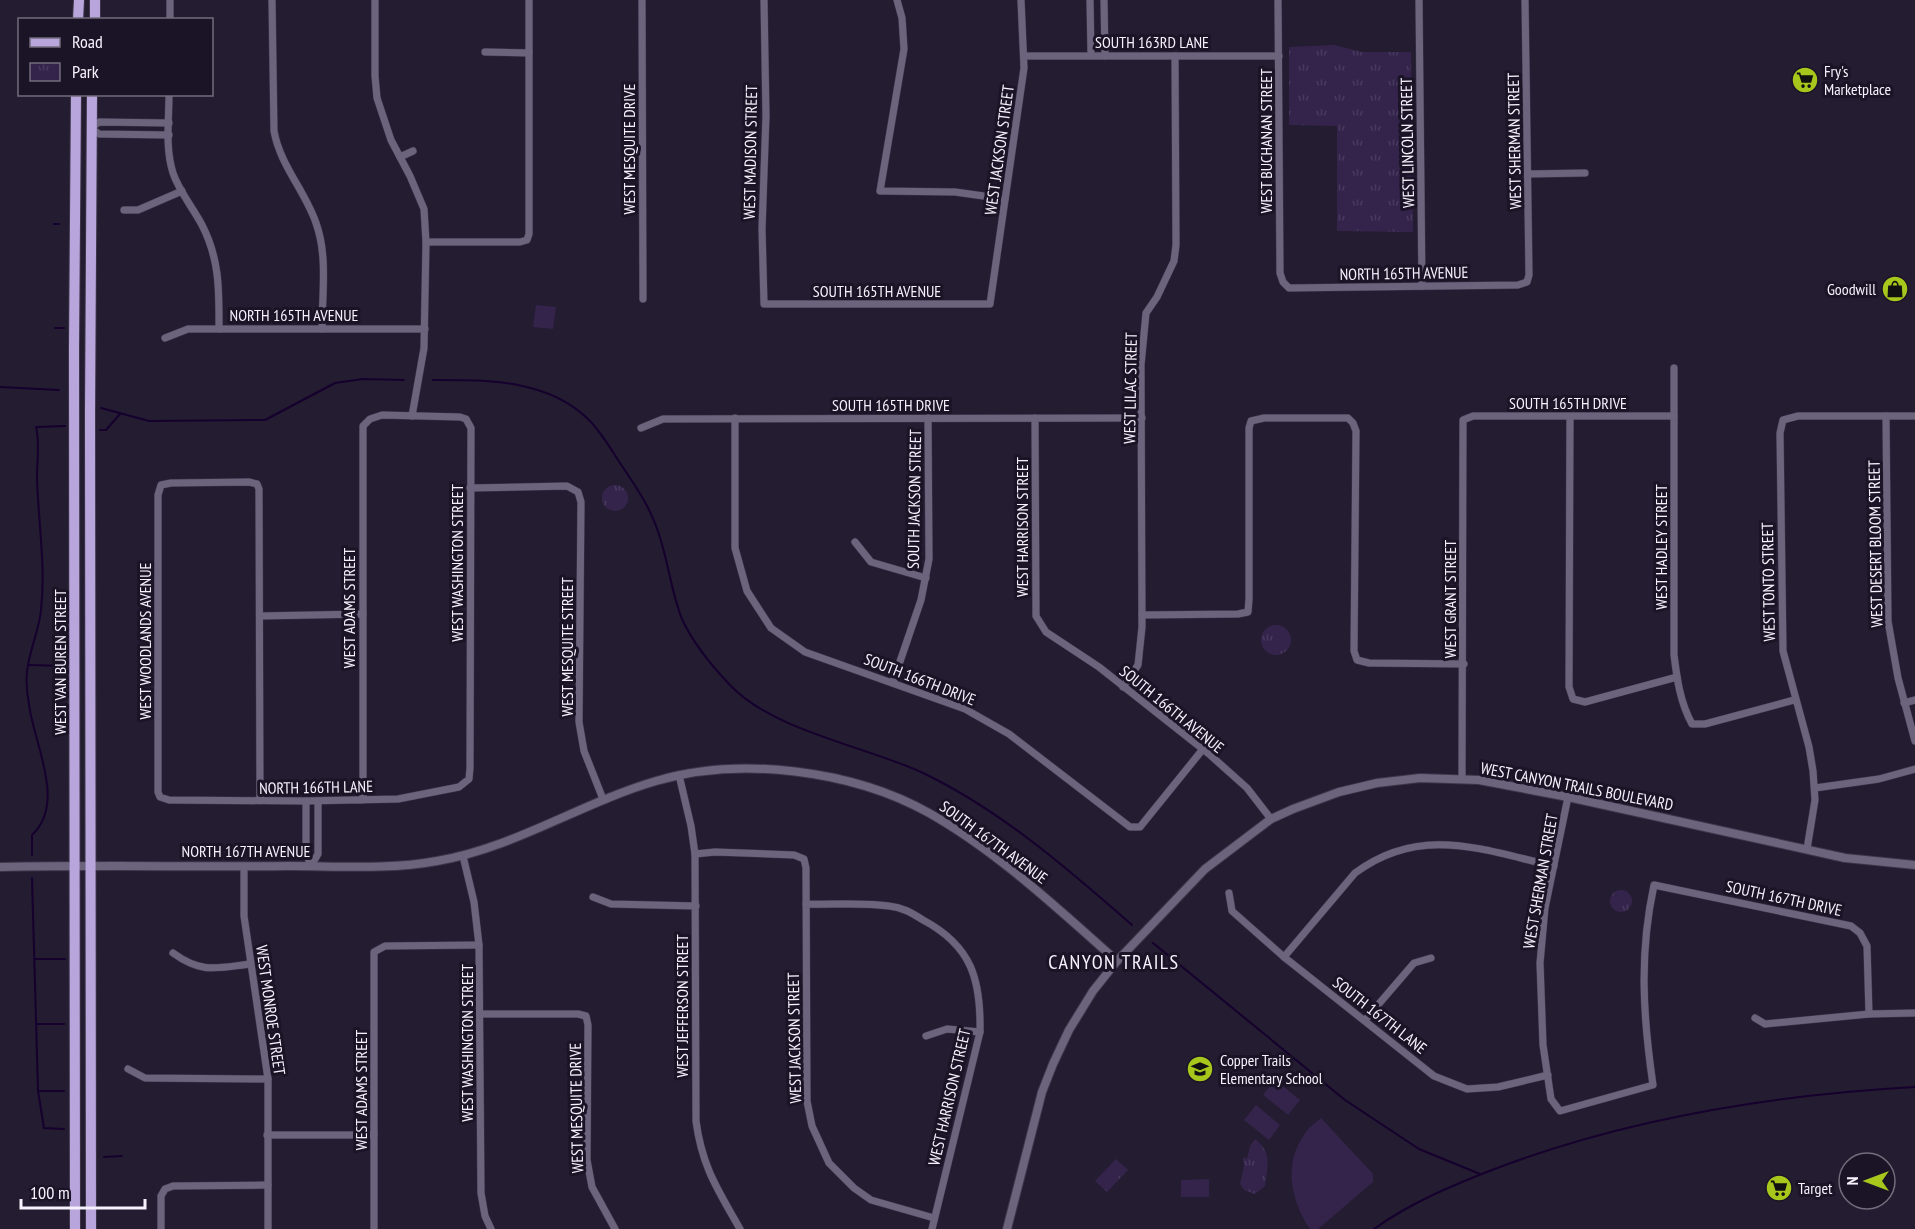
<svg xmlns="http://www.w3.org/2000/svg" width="1915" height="1229" viewBox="0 0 1915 1229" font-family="'PT Sans Narrow',sans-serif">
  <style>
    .park { fill: url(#park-tufts) }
    .garden { fill: #34244c }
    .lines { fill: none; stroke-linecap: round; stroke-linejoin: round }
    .stream { stroke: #15002e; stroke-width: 2 }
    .minor-casing { stroke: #3d3649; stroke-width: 8 }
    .tertiary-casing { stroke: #3d3649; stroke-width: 10 }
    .primary-casing { stroke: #3d3649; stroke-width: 12 }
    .minor { stroke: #6c637d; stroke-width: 7 }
    .tertiary { stroke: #6c637d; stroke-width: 8 }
    .primary { stroke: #b8a5dc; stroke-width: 10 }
    .labels { text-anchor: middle; stroke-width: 6; stroke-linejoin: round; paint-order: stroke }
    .street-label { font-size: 16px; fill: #f6f2fd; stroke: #1b1326 }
    .poi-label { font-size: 16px; fill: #f6f2fd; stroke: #1b1326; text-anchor: start }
    .quarter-label { font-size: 20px; letter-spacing: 1.5px; fill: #f6f2fd; stroke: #1b1326 }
  </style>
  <defs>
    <pattern id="park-tufts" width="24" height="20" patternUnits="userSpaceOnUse" patternTransform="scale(1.5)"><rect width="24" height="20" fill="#34244c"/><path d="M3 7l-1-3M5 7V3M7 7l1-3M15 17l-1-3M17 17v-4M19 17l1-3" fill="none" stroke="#483a5e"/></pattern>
  </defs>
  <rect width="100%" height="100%" fill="#241c30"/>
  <g class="park">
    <polygon points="1334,45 1362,52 1411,52 1413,232 1337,231 1337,126 1289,125 1289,47"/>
    <circle cx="615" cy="498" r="13"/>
    <circle cx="1276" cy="640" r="15"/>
    <circle cx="1621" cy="901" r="11"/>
    <path d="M1255 1139C1273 1153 1267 1166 1265 1186L1255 1194 1244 1190 1240 1184 1244 1166 1243 1159 1244 1157 1247 1159 1250 1146Z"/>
    <polygon points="1116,1159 1128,1170 1107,1192 1095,1181"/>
  </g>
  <g class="garden">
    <polygon points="536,305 556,307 553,329 533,327"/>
    <polygon points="1275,1080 1300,1100 1288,1115 1263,1095"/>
    <polygon points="1256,1105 1280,1125 1269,1140 1244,1120"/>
    <path d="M1321 1118 1373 1174V1182L1318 1229H1310C1291 1201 1283 1164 1304 1135 1308 1128 1315 1123 1321 1118Z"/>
    <polygon points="1209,1179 1209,1197 1181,1197 1181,1180"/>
  </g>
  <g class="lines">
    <g class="stream">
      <polyline points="54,224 59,224"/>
      <polyline points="55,328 64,328"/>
      <path d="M433 380C487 380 548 379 589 420 602 433 612 451 622 466 639 491 653 512 661 541 669 567 672 594 682 619 693 643 711 665 729 684 771 730 864 746 921 772 999 809 1067 868 1132 925"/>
      <polyline points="0,387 59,390"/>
      <polyline points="101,408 149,421 265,420 335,383 363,379 404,380"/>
      <polyline points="100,430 106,430 120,414"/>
      <polyline points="29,665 64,666"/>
      <path d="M32 855V835C67 803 33 742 29 704 27 694 26 682 27 672 29 651 39 631 41 610 46 565 38 521 37 477 37 460 40 443 36 427L65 426"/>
      <polyline points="32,878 38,1091 44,1128 64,1129"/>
      <polyline points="1153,943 1345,1100 1419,1149 1480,1174"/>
      <polyline points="35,959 65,959"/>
      <polyline points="37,1024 64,1024"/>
      <polyline points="38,1091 64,1091"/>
      <polyline points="104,1157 122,1156"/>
      <path d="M1374 1229C1410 1203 1451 1186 1492 1170 1627 1118 1771 1095 1915 1087"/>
    </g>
    <defs>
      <g id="minor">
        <path d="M272 0 274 131C280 165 305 191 316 223 328 256 322 294 322 329"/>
        <polyline points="375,0 375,76 377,98 391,140 410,176 424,209 426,242 424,348 412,416"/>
        <polyline points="642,0 643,299"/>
        <polyline points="764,0 766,116 762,229 764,304 990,304 1024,68 1021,0"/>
        <polyline points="897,0 902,18 904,49 880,191 955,192 1005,199"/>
        <polyline points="1090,0 1091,55"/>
        <polyline points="1104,0 1105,56"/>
        <polyline points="1278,0 1280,273 1283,282 1289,288 1518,285 1527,282 1529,275 1525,0"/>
        <polyline points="1419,0 1422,286"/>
        <polyline points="170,20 170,0"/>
        <polyline points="485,52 529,53"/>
        <polyline points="1024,56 1279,56"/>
        <path d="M169 94C169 120 165 148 173 173 179 191 193 208 202 225 220 260 219 291 219 329"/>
        <polyline points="169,135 99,134 91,128 99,122 169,123"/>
        <polyline points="400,157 413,151"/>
        <polyline points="1528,174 1585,173"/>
        <polyline points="124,210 138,210 182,191"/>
        <polyline points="426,242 520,242 527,240 529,234 529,0"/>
        <polyline points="165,338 188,329 425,329"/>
        <path d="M1674 368V655C1677 679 1680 702 1692 724H1705L1794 700"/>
        <polyline points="1886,416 1888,621 1898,678 1915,741"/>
        <polyline points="1570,417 1569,687 1573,699 1585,702 1677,677"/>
        <polyline points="735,418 735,548 747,591 771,628 805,652 965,709 1009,734 1130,827 1140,827 1203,749"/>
        <polyline points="1035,418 1036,616 1046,632 1099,667 1209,754 1247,788 1271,819"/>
        <polyline points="641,428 663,419 1142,418"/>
        <polyline points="470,488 567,486 578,492 581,502 579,722 584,751 603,799"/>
        <polyline points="855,542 871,562 926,578"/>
        <polyline points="1142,615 1238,614 1248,612 1249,599 1249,428 1251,421 1264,418 1348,418 1353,423 1356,431 1354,651 1357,660 1369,663 1464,664"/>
        <polyline points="260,616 363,614"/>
        <polyline points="893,682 921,600 929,559 928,418"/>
        <polyline points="1123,687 1138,665 1142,627 1141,365 1146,313 1157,297 1174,261 1176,245 1175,56"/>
        <polyline points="1904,703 1915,700"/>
        <path d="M679 775 691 826 695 854 696 1121C702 1167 718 1190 740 1229"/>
        <polyline points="1462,779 1463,420 1473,416 1674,416"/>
        <polyline points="1815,788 1879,779 1915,769"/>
        <path d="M1568 797 1545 908 1540 963 1543 1045 1551 1099 1560 1111 1653 1085C1643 1016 1639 954 1654 885L1851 926 1860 933 1867 946 1869 1014"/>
        <polyline points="260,801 259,489 257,484 249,482 171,483 161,485 158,495 158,792 160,797 169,800 306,801 398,799 459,787 469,779 470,768 471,428 466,419 460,417 382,415 370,419 363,426 363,800"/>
        <polyline points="306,801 306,853 311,866"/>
        <polyline points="1807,849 1815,800 1813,771 1809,747 1783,651 1780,433 1783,420 1798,416 1915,416"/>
        <polyline points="695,854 715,852 794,855 804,859 806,868 807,1101 812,1126 829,1163 854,1188 871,1200 934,1218"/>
        <polyline points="463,856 474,902 479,945 481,1193 485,1216 491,1229"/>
        <polyline points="311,866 318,854 318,801"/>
        <polyline points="244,867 244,916 268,1079 268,1229"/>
        <polyline points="1229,893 1232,911 1284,957 1434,1076 1467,1089 1498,1087 1548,1075"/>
        <polyline points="593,897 611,904 696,906"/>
        <path d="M806 904C833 905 862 902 889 906 902 907 912 913 923 920 972 946 981 980 980 1032L932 1229"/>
        <path d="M173 953C202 974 217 968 250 964"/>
        <path d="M1284 957 1355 873C1421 824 1482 850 1554 866"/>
        <polyline points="481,1014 578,1014 586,1016 588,1025 587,1160 592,1187 615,1229"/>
        <polyline points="1755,1018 1765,1024 1869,1014 1915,1013"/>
        <polyline points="1365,1020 1414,963 1431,958"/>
        <polyline points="926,1036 947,1029 980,1032"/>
        <polyline points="128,1069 145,1078 268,1079"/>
        <polyline points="267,1135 374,1135"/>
        <polyline points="161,1229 161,1196 165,1189 173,1186 268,1185"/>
        <polyline points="374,1229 374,952 385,946 479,945"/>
      </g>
      <g id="tertiary">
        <path d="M0 867C96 865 192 867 288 866 337 866 389 870 437 861 514 848 581 803 656 781 740 756 852 770 929 813 998 852 1058 909 1117 961"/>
        <polyline points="1007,1229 1042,1092 1053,1064 1069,1030 1093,991 1117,961 1205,869 1271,819 1293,809 1339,792 1377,783 1420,778 1479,780 1568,797 1845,858 1915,865"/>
      </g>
      <g id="primary">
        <polyline points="78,20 79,0"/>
        <polyline points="95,20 95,0"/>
        <polyline points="75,1229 74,349 76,94"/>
        <polyline points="91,1229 90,413 92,94"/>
      </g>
    </defs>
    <use href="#minor" class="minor-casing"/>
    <use href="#tertiary" class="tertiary-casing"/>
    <use href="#primary" class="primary-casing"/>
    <use href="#minor" class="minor"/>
    <use href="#tertiary" class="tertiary"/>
    <use href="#primary" class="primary"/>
  </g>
  <defs>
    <symbol id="supermarket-disc" viewBox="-11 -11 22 22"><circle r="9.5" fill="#a8c71d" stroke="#1b1326"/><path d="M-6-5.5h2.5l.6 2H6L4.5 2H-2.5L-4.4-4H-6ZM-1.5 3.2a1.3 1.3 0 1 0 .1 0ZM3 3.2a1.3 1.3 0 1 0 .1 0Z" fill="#111"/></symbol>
    <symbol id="shop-disc" viewBox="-11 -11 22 22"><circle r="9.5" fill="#a8c71d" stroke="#1b1326"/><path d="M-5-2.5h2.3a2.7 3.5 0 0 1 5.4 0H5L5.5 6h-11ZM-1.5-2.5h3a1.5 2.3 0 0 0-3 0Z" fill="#111"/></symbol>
    <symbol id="school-disc" viewBox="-11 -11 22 22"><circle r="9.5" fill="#a8c71d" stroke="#1b1326"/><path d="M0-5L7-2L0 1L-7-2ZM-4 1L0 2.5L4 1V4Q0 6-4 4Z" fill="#111"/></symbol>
  </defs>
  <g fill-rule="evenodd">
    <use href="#supermarket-disc" x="1790" y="65" width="30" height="30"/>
    <use href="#shop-disc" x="1880" y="274" width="30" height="30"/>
    <use href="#school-disc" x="1185" y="1054" width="30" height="30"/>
    <use href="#supermarket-disc" x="1764" y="1173" width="30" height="30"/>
  </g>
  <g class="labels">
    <g class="street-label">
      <text x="1152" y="48">SOUTH 163RD LANE</text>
      <text transform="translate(1266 141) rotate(-90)" y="6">WEST BUCHANAN STREET</text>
      <text transform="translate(1514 141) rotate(-91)" y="6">WEST SHERMAN STREET</text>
      <text transform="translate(1407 143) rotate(-91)" y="6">WEST LINCOLN STREET</text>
      <text transform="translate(629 149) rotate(-90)" y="6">WEST MESQUITE DRIVE</text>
      <text transform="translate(999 150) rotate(-82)" y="6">WEST JACKSON STREET</text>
      <text transform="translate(750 152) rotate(-89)" y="6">WEST MADISON STREET</text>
      <text transform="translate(1404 273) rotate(-1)" y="6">NORTH 165TH AVENUE</text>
      <text x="877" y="297">SOUTH 165TH AVENUE</text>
      <text x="294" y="321">NORTH 165TH AVENUE</text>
      <text transform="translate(1130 388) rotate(-89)" y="6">WEST LILAC STREET</text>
      <text x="1568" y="409">SOUTH 165TH DRIVE</text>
      <text x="891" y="411">SOUTH 165TH DRIVE</text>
      <text transform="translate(914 499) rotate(-89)" y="6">SOUTH JACKSON STREET</text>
      <text transform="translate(1022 527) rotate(-90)" y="6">WEST HARRISON STREET</text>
      <text transform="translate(1875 544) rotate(-91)" y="6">WEST DESERT BLOOM STREET</text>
      <text transform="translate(1661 547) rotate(-90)" y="6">WEST HADLEY STREET</text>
      <text transform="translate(457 563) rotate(-90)" y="6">WEST WASHINGTON STREET</text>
      <text transform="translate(1768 582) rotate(-91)" y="6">WEST TONTO STREET</text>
      <text transform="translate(1450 599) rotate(-90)" y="6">WEST GRANT STREET</text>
      <text transform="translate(349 608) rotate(-90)" y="6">WEST ADAMS STREET</text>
      <text transform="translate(145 641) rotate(-90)" y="6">WEST WOODLANDS AVENUE</text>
      <text transform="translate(567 647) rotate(-90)" y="6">WEST MESQUITE STREET</text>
      <text transform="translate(60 662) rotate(-90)" y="6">WEST VAN BUREN STREET</text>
      <text transform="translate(920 679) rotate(21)" y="6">SOUTH 166TH DRIVE</text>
      <text transform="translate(1172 709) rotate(39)" y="6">SOUTH 166TH AVENUE</text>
      <text transform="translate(1577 786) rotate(11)" y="6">WEST CANYON TRAILS BOULEVARD</text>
      <text transform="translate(316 787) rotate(-1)" y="6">NORTH 166TH LANE</text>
      <text transform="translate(994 842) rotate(36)" y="6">SOUTH 167TH AVENUE</text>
      <text x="246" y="857">NORTH 167TH AVENUE</text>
      <text transform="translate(1540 881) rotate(-80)" y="6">WEST SHERMAN STREET</text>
      <text transform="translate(1784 898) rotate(12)" y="6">SOUTH 167TH DRIVE</text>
      <text transform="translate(682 1006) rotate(-90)" y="6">WEST JEFFERSON STREET</text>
      <text transform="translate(271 1010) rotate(82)" y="6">WEST MONROE STREET</text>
      <text transform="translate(1380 1015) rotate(38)" y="6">SOUTH 167TH LANE</text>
      <text transform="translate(794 1038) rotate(-91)" y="6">WEST JACKSON STREET</text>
      <text transform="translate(467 1043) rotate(-90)" y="6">WEST WASHINGTON STREET</text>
      <text transform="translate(361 1090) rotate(-90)" y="6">WEST ADAMS STREET</text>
      <text transform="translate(949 1097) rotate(-77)" y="6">WEST HARRISON STREET</text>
      <text transform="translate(576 1108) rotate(-91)" y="6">WEST MESQUITE DRIVE</text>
    </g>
    <g class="poi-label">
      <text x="1824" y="77">Fry's<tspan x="1824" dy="18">Marketplace</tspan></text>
      <text x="1876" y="295" text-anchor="end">Goodwill</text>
      <text x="1220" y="1066">Copper Trails<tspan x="1220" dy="18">Elementary School</tspan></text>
      <text x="1798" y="1194">Target</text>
    </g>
    <g class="quarter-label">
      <text x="1114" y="969">CANYON TRAILS</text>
    </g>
  </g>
  <rect x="18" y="18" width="195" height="78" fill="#1b1326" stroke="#736c7c" stroke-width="1.5"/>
  <rect x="30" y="38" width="30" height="9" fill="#b8a5dc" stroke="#736c7c" stroke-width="1.5"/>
  <text x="72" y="48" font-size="18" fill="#f6f2fd">Road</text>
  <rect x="30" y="63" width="30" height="18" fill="url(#park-tufts)" stroke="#736c7c" stroke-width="1.5"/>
  <text x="72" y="78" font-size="18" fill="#f6f2fd">Park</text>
  <g transform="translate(1867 1181) rotate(270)"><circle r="28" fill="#1b1326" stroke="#736c7c" stroke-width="1.5"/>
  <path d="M0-4.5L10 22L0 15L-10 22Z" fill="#a8c71d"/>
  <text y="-9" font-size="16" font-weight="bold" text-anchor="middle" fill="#f6f2fd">N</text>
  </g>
  <path d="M21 1199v9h124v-9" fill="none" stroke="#f6f2fd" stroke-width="3"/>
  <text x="30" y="1199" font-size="18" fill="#f6f2fd" stroke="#1b1326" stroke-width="4.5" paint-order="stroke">100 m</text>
</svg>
